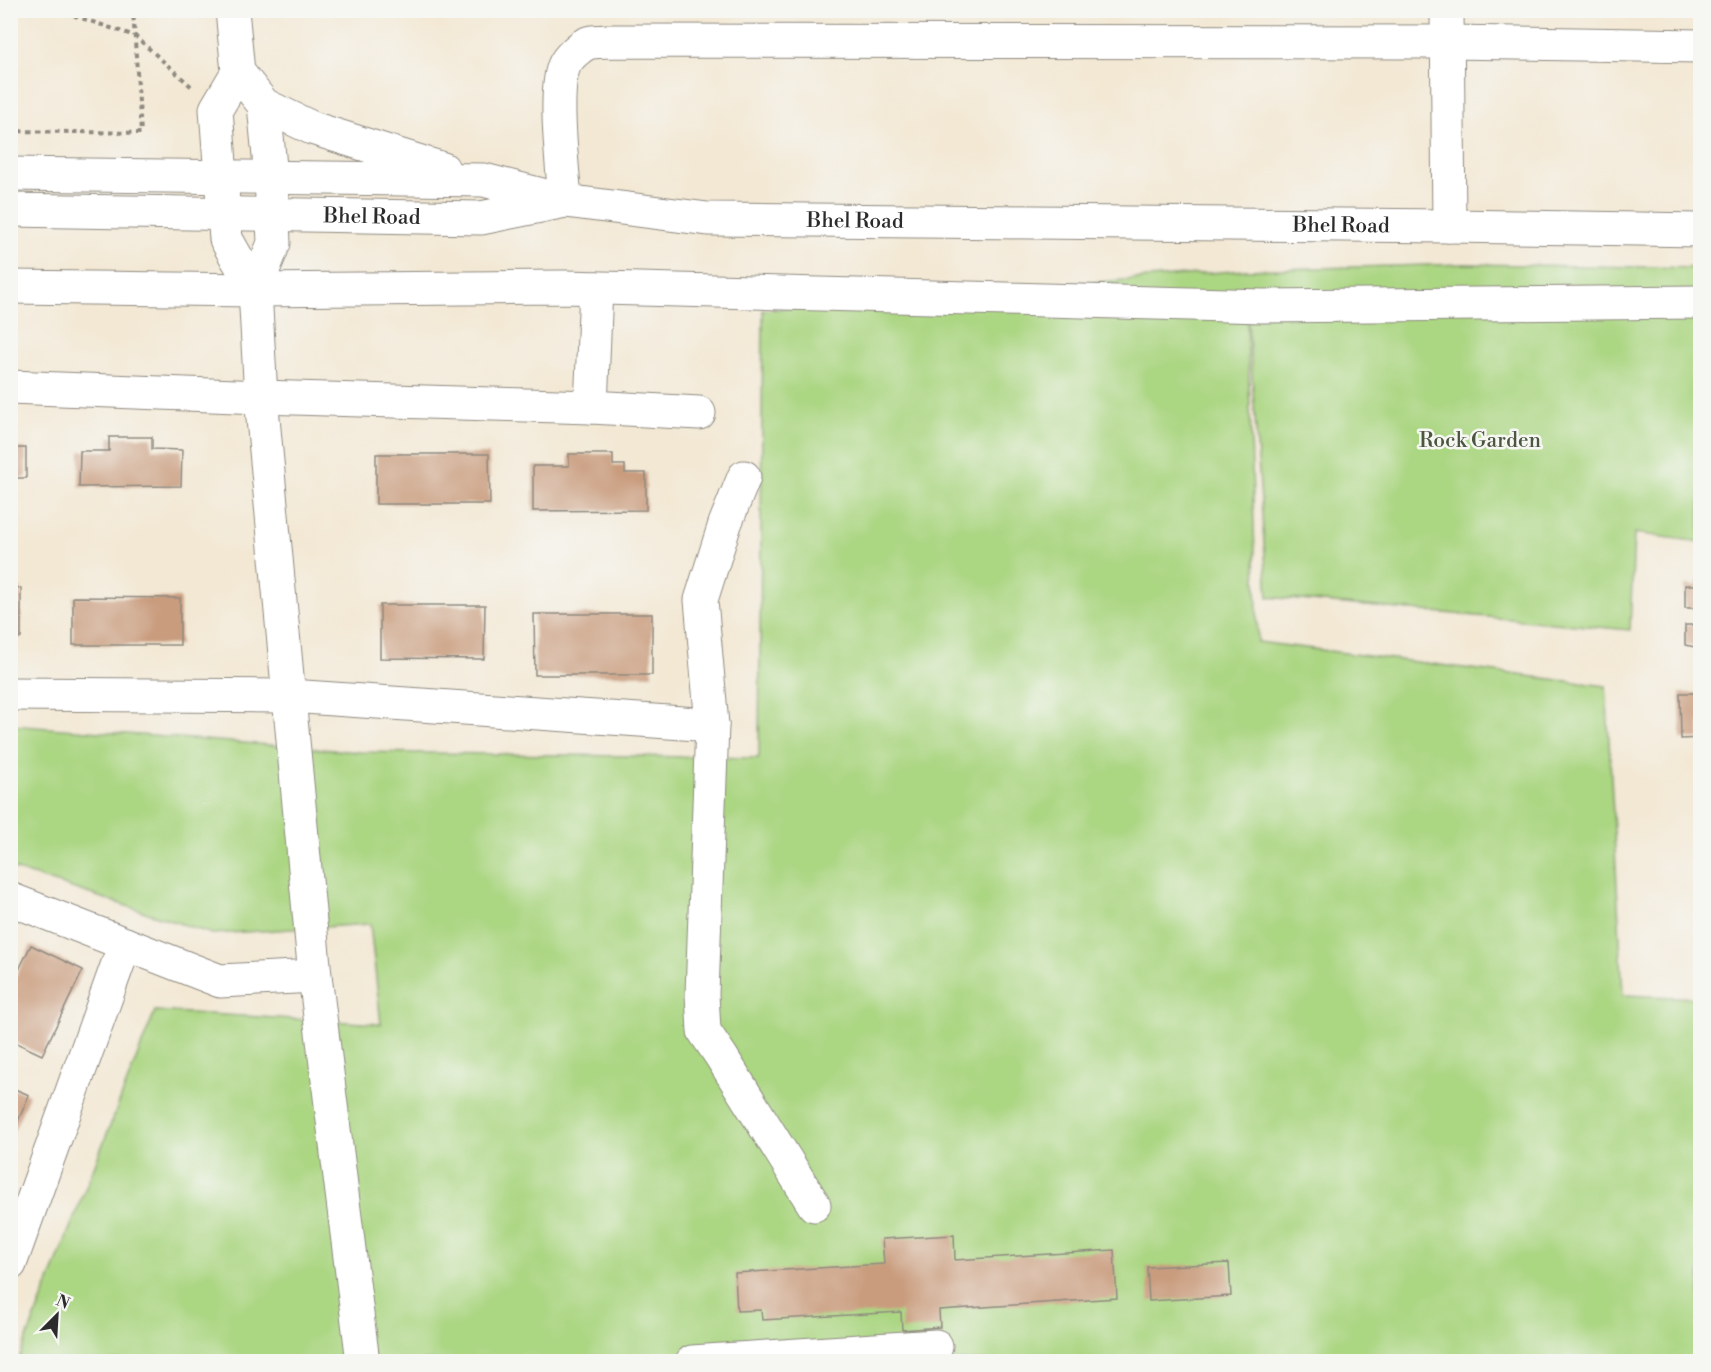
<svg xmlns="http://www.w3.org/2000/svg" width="1711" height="1372" viewBox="0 0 1711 1372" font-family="'Libre Bodoni',serif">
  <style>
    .green { fill: #abd682; stroke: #6b8056; stroke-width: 1.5 }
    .building { fill: #c99c7e }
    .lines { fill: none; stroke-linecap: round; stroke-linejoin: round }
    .minor-casing { stroke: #8f8a80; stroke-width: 35 }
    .path { stroke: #8f8a80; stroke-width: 4; stroke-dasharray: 4.5 4.5; stroke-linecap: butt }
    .minor { stroke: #fff; stroke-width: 33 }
    .labels { text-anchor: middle; stroke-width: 5; stroke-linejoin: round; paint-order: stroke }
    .street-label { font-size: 21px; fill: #2b2b2b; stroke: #f6f6f2 }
    .park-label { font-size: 21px; fill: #4b5641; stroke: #f6f6f2 }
  </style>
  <rect width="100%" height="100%" fill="#f6f6f2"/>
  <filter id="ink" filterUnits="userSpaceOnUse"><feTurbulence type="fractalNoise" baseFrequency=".0167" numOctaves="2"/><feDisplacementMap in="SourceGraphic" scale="12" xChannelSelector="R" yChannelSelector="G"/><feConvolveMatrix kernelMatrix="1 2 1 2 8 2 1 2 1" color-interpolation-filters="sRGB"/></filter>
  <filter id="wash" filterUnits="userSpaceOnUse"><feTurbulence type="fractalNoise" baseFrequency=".008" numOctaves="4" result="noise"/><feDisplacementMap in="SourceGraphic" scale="24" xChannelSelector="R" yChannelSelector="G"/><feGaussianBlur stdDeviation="1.35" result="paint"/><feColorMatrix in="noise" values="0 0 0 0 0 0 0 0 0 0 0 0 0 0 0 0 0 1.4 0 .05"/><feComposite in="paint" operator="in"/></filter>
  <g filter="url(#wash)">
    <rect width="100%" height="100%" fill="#f3e8d4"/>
    <polygon class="green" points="1466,264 1700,268 1700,542 1634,533 1630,630 1268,597 1246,294 1258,642 1606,686 1623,995 1700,998 1700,1361 18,1361 155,1011 381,1024 370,924 212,934 11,868 10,725 360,752 759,758 763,310 1245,270"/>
    <g id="blocks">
      <g class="building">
        <polygon points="109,437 152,437 152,449 182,450 181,486 79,487 80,451 109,451"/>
        <rect x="10" y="448" width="16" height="30"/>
        <polygon points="376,454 489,454 490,504 376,504"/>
        <polygon points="569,454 613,454 613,465 625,465 625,473 646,473 646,510 533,511 533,466 569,466"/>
        <polygon points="1697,581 1700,581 1700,648 1685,645 1685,625 1695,625 1696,608 1685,608 1685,585 1697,585"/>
        <rect x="10" y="588" width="11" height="50"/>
        <polygon points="73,597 180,598 180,645 73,645"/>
        <polygon points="380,605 485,605 484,659 380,658"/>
        <polygon points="534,614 652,614 652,675 535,675"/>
        <polygon points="1680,693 1700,693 1700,738 1681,739"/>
        <polygon points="31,945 83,970 42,1055 10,1040 10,988"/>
        <polygon points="10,1087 29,1095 11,1138 10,1138"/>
        <polygon points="954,1235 955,1260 1114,1250 1117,1298 939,1310 940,1327 902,1330 901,1312 762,1320 761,1310 737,1311 735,1273 884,1264 882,1239"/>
        <polygon points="1229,1263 1231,1296 1149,1301 1147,1267"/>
      </g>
    </g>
  </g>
  <g filter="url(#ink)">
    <use href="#blocks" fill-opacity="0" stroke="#8f8a80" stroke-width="1.5"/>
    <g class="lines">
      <defs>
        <g id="minor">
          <polyline points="232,10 238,72 264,105 271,177 274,243 255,290 261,397 315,976 363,1362"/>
          <polyline points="1447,10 1449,226"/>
          <polyline points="238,72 216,109 221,177 226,239 255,290"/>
          <polyline points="264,105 312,128 443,169"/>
          <polyline points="10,174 484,180 557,199"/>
          <path d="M565 201C563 168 553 93 564 66 567 58 580 46 588 43 593 41 601 42 606 41L1447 42 1700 46"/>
          <path id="s1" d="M10 210 481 218 565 201 708 219 1449 226 1700 230"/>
          <polyline points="10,287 255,290 565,287 1263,306 1700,302"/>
          <polyline points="10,387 261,397 591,407 699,413"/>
          <polyline points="591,407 596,288"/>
          <polyline points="744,477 725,524 701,600 712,725 702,994 704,1031 721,1056 814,1205"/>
          <polyline points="10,694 290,696 712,725"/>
          <polyline points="10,899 220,981 315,976"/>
          <polyline points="10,1264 125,944"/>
          <polyline points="692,1362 936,1346"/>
        </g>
      </defs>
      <use href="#minor" class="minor-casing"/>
      <g class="path">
        <polyline points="57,10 135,36 192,87"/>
        <polyline points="10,131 141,133 133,10"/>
      </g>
      <use href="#minor" class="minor"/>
    </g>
  </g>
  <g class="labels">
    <g class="street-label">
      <text dy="7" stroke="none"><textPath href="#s1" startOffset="362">Bhel Road</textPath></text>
      <text dy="7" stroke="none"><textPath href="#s1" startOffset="848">Bhel Road</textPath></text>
      <text dy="7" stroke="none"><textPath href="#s1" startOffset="1334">Bhel Road</textPath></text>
    </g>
    <g class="park-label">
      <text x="1480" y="447">Rock Garden</text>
    </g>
  </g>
  <rect width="1711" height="1372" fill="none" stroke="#f6f6f2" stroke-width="36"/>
  <g transform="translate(57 1315) rotate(24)" stroke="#f6f6f2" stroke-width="4.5" paint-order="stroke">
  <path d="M0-4.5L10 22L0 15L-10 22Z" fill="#2b2b2b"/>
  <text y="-9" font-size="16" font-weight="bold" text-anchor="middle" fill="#2b2b2b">N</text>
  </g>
</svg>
